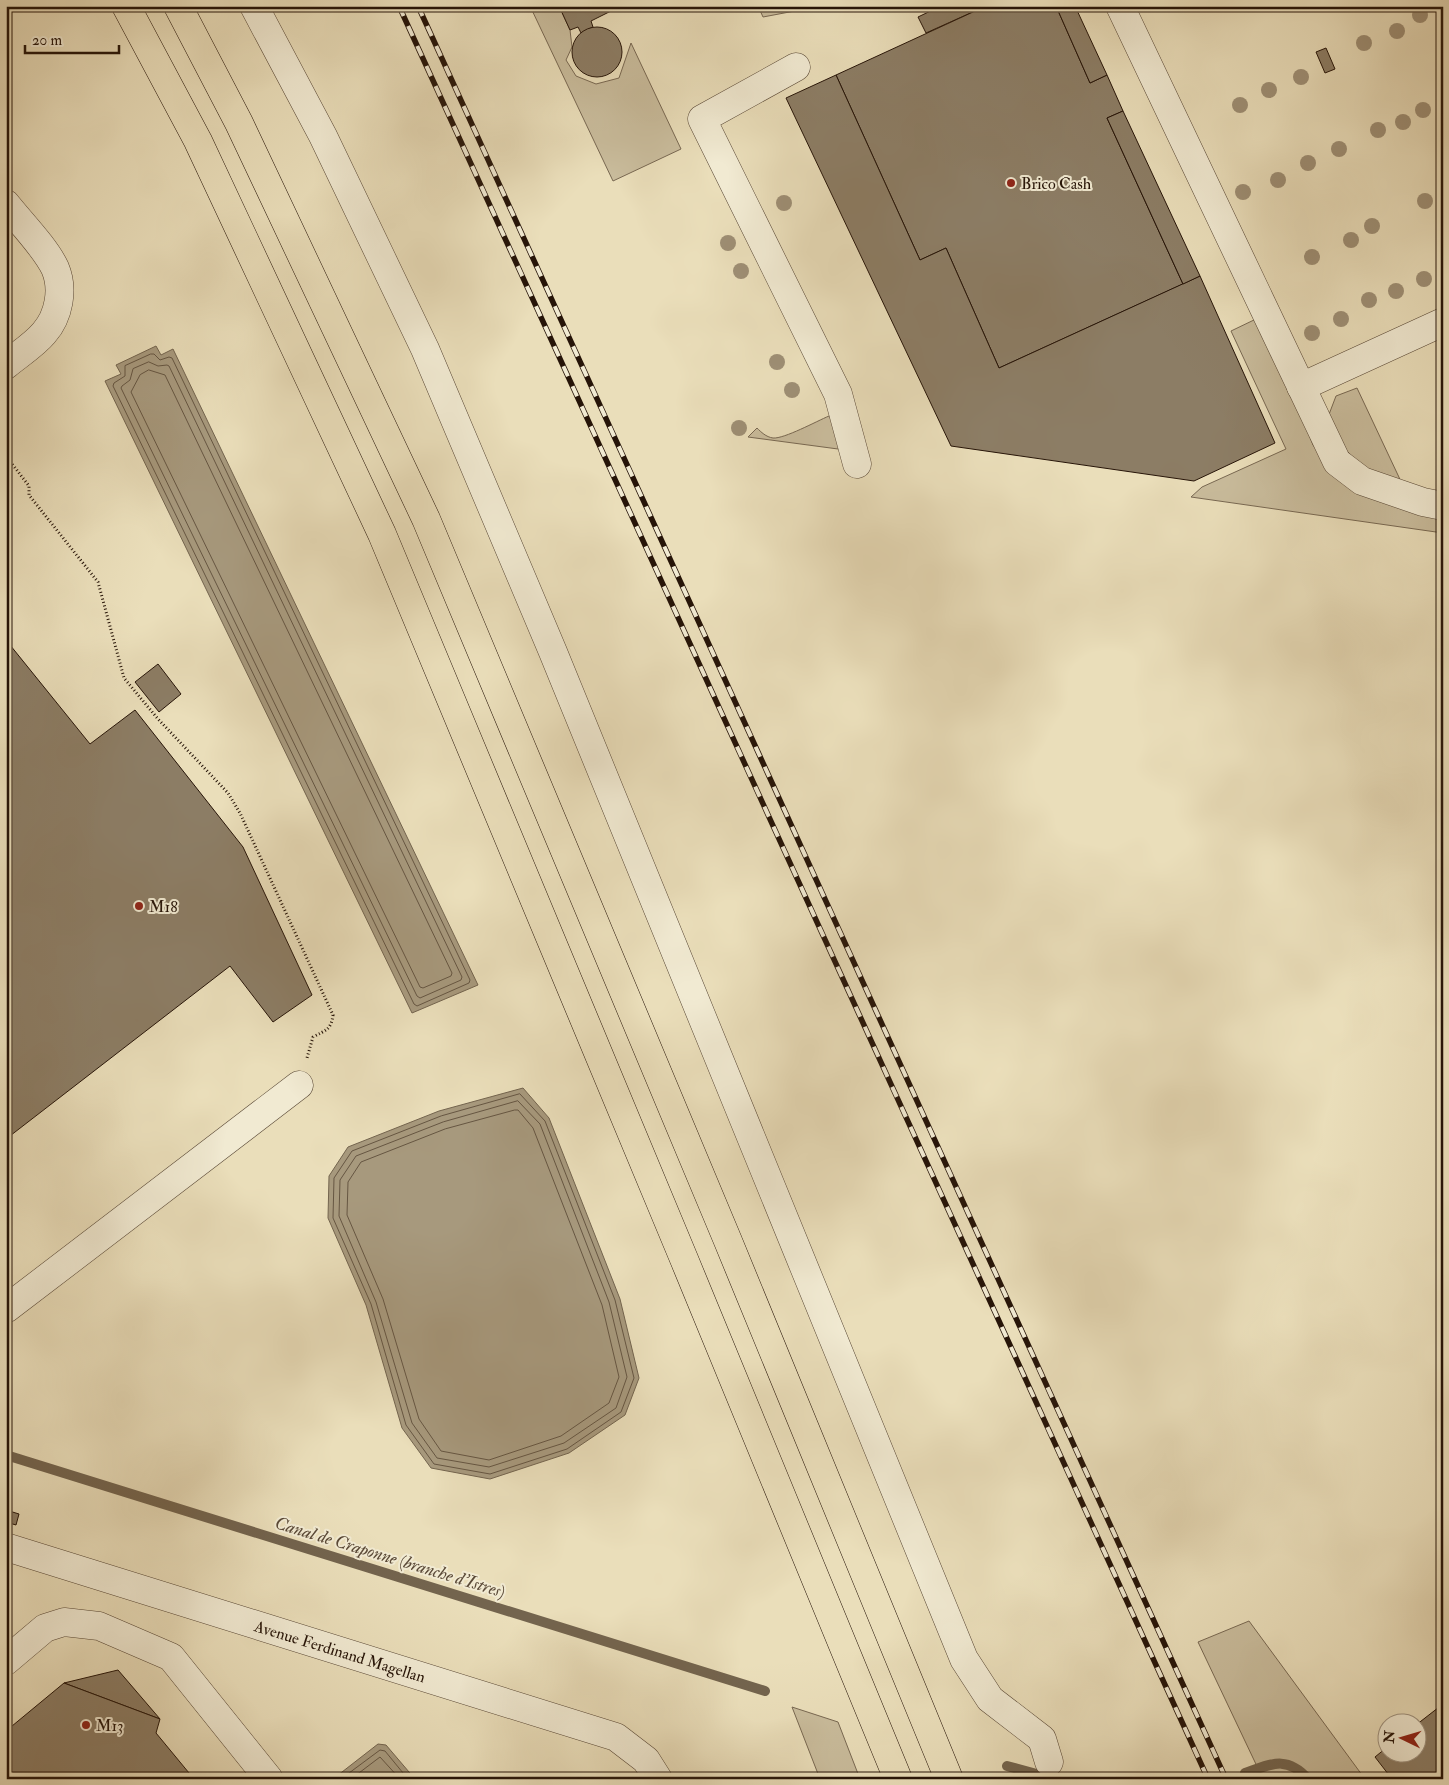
<svg xmlns="http://www.w3.org/2000/svg" width="1449" height="1785" viewBox="0 0 1449 1785" font-family="'IM FELL Double Pica',serif">
  <style>
    .green { fill: #c9bc9c; stroke: #786852 }
    .water { fill: #a7997d; stroke: #73644e }
    .lines { fill: none; stroke-linecap: round; stroke-linejoin: round }
    .shore { stroke: #665642; stroke-width: 1 }
    .stream { stroke: #73644e; stroke-width: 10 }
    .building { fill: #8c7d65; stroke: #261408 }
    .minor-casing { stroke: #574634; stroke-width: 29 }
    .highway-casing { stroke: #261408; stroke-width: 29 }
    .path { stroke: #261408; stroke-width: 3; stroke-dasharray: 1 2.5; stroke-linecap: butt }
    .minor { stroke: #f1ead2; stroke-width: 28 }
    .highway { stroke: #eadeba; stroke-width: 28 }
    .rail-casing { stroke: #261408; stroke-width: 5.5 }
    .rail { stroke: #f1ead2; stroke-width: 4; stroke-dasharray: 11; stroke-linecap: butt }
    .tree { fill: #9e8f75 }
    .poi-dot { fill: #8f2418; stroke: #f1ead2; stroke-width: 2 }
    .labels { text-anchor: middle; stroke-width: 4; stroke-linejoin: round; paint-order: stroke }
    .poi-label { font-size: 16px; fill: #261408; stroke: #f1ead2; text-anchor: start }
    .street-label { font-size: 16px; fill: #261408; stroke: #f1ead2 }
    .water-label { font-size: 18px; font-style: italic; fill: #5a4937; stroke: #f1ead2 }
  </style>
  <rect width="100%" height="100%" fill="#eadeba"/>
  <filter id="stains"><feTurbulence type="fractalNoise" baseFrequency=".004" numOctaves="4"/><feColorMatrix values="0 0 0 0 .2 0 0 0 0 .09 0 0 0 0 .02 0 0 0 .5 -.17"/></filter>
  <radialGradient id="worn" r=".72"><stop offset=".6" stop-color="#630" stop-opacity="0"/><stop offset="1" stop-color="#630" stop-opacity=".3"/></radialGradient>
  <g class="green">
    <polygon points="530,6 559,6 570,30 572,47 566,60 576,76 596,84 619,78 631,43 681,149 613,181"/>
    <polygon points="758,6 821,6 763,17"/>
    <polygon points="1256,319 1284,366 1313,445 1342,481 1443,517 1443,533 1191,497 1202,487 1286,449 1231,331"/>
    <polygon points="1357,388 1405,490 1362,466 1330,434 1328,417 1336,396"/>
    <path d="M829 416 845 437 844 447 838 449 748 437 757 428C761 432 766 437 773 438 784 439 817 421 829 416Z"/>
    <polygon points="1249,1621 1365,1779 1263,1779 1198,1642"/>
    <polygon points="792,1707 838,1722 860,1779 820,1779"/>
  </g>
  <g class="water">
    <polygon points="156,346 161,355 173,349 478,985 412,1013 105,381 121,374 116,365"/>
    <polygon points="523,1088 549,1118 620,1299 639,1378 625,1415 569,1453 490,1479 431,1468 402,1428 366,1305 328,1218 329,1176 348,1147 439,1111"/>
    <polygon points="378,1744 386,1745 415,1779 333,1779"/>
  </g>
  <g class="lines">
    <g class="shore">
      <polygon points="151,354 154,354 160,360 169,357 172,358 470,980 469,983 417,1006 414,1004 113,386 114,383 125,376 125,366"/>
      <polygon points="149,362 158,366 167,365 169,366 462,977 461,980 420,998 417,996 121,388 122,386 130,380 133,369"/>
      <polygon points="149,370 165,375 452,973 451,976 423,988 420,987 131,392 140,375"/>
      <polygon points="520,1094 545,1121 615,1300 634,1378 621,1412 567,1449 490,1474 434,1464 406,1425 371,1304 333,1218 334,1178 352,1151 441,1116"/>
      <polygon points="518,1101 540,1124 609,1302 627,1377 616,1408 564,1443 489,1467 437,1458 412,1423 376,1302 339,1216 340,1180 356,1156 443,1122"/>
      <polygon points="515,1110 518,1110 533,1128 602,1305 619,1377 609,1403 561,1436 489,1460 441,1451 419,1419 383,1299 347,1215 348,1182 361,1162 445,1129"/>
      <polyline points="341,1779 380,1750 385,1751 408,1779"/>
      <polyline points="351,1779 380,1757 400,1779"/>
    </g>
    <g class="stream">
      <polyline points="6,1455 765,1691"/>
      <polyline points="1007,1766 1055,1779"/>
      <path d="M1245 1773C1271 1764 1287 1755 1308 1779"/>
    </g>
  </g>
  <g class="building">
    <polygon points="559,6 616,6 617,8 591,21 593,27 581,33 578,27 570,30"/>
    <polygon points="941,6 986,6 926,33 918,17"/>
    <polygon points="986,6 1056,6 1090,83 1107,75 1123,111 1107,118 1183,284 999,368 946,248 920,260 836,75"/>
    <polygon points="1056,6 1075,6 1107,75 1090,83"/>
    <circle cx="597" cy="52" r="25"/>
    <polygon points="1326,48 1335,69 1325,73 1316,52"/>
    <polygon points="836,75 920,260 946,248 999,368 1200,276 1275,443 1194,481 951,446 786,98"/>
    <polygon points="1123,111 1200,276 1183,284 1107,118"/>
    <polygon points="6,640 90,744 135,710 243,847 312,995 273,1022 230,966 6,1139"/>
    <polygon points="158,664 181,694 159,712 135,682"/>
    <polygon points="6,1510 19,1514 16,1525 6,1522"/>
    <polygon points="118,1670 160,1719 64,1683"/>
    <polygon points="64,1683 160,1719 156,1733 194,1779 6,1779 6,1731"/>
    <polygon points="1443,1704 1443,1779 1392,1779 1375,1757 1386,1748 1386,1752 1416,1752 1416,1725"/>
  </g>
  <g class="lines">
    <defs>
      <g id="minor">
        <polyline points="254,6 323,136 425,349 553,652 964,1659 990,1699 1042,1739 1049,1762"/>
        <polyline points="1120,6 1337,462 1362,481 1423,502 1443,506"/>
        <polyline points="796,67 702,119 838,394 857,464"/>
        <path d="M6 204C21 223 45 247 55 268 64 289 59 316 44 333 34 345 18 355 6 365"/>
        <polyline points="1301,387 1443,322"/>
        <polyline points="6,1309 299,1085"/>
        <polyline points="6,1547 616,1737 646,1760 658,1779"/>
        <polyline points="6,1661 45,1628 64,1622 99,1626 171,1657 269,1779"/>
      </g>
      <g id="highway">
        <polyline points="126,6 198,141 382,534 684,1259 898,1779"/>
        <polyline points="178,6 239,123 426,519 728,1241 949,1779"/>
      </g>
    </defs>
    <use href="#minor" class="minor-casing"/>
    <use href="#highway" class="highway-casing"/>
    <path class="path" d="M6 456 29 486V495L98 582 124 678 158 719 228 793 240 813 333 1015C331 1030 326 1030 313 1037L307 1058"/>
    <use href="#minor" class="minor"/>
    <use href="#highway" class="highway"/>
    <defs>
      <g id="rail">
        <polyline points="399,6 1208,1779"/>
        <polyline points="418,6 1226,1779"/>
      </g>
    </defs>
    <use href="#rail" class="rail-casing"/>
    <use href="#rail" class="rail"/>
  </g>
  <g class="tree">
    <circle cx="1420" cy="15" r="8"/>
    <circle cx="1397" cy="31" r="8"/>
    <circle cx="1364" cy="43" r="8"/>
    <circle cx="1301" cy="77" r="8"/>
    <circle cx="1269" cy="90" r="8"/>
    <circle cx="1240" cy="105" r="8"/>
    <circle cx="1423" cy="110" r="8"/>
    <circle cx="1403" cy="122" r="8"/>
    <circle cx="1378" cy="130" r="8"/>
    <circle cx="1339" cy="149" r="8"/>
    <circle cx="1308" cy="163" r="8"/>
    <circle cx="1278" cy="180" r="8"/>
    <circle cx="1243" cy="192" r="8"/>
    <circle cx="1425" cy="201" r="8"/>
    <circle cx="784" cy="203" r="8"/>
    <circle cx="1372" cy="226" r="8"/>
    <circle cx="1351" cy="240" r="8"/>
    <circle cx="728" cy="243" r="8"/>
    <circle cx="1312" cy="257" r="8"/>
    <circle cx="741" cy="271" r="8"/>
    <circle cx="1424" cy="279" r="8"/>
    <circle cx="1396" cy="291" r="8"/>
    <circle cx="1369" cy="300" r="8"/>
    <circle cx="1341" cy="319" r="8"/>
    <circle cx="1312" cy="333" r="8"/>
    <circle cx="777" cy="362" r="8"/>
    <circle cx="792" cy="390" r="8"/>
    <circle cx="739" cy="428" r="8"/>
  </g>
  <g class="poi-dot">
    <circle cx="1011" cy="183" r="5"/>
    <circle cx="139" cy="906" r="5"/>
    <circle cx="86" cy="1725" r="5"/>
  </g>
  <g class="labels">
    <g class="poi-label">
      <text x="1021" y="189">Brico Cash</text>
      <text x="149" y="912">M18</text>
      <text x="96" y="1731">M13</text>
    </g>
    <g class="street-label">
      <text transform="translate(340 1651) rotate(17)" y="6">Avenue Ferdinand Magellan</text>
    </g>
    <g class="water-label">
      <text transform="translate(390 1557) rotate(17)" y="6">Canal de Craponne (branche d'Istres)</text>
    </g>
  </g>
  <rect width="1449" height="1785" fill="none" stroke="#eadeba" stroke-width="25"/>
  <rect x="8" y="8" width="1434" height="1770" fill="none" stroke="#261408" stroke-width="2.5"/>
  <rect x="12" y="12" width="1424" height="1760" fill="none" stroke="#261408"/>
  <g transform="translate(1402 1738) rotate(275)"><circle r="24" fill="#f1ead2" stroke="#a09481"/>
  <path d="M0-4L9 19L0 12L-9 19Z" fill="#8f2418"/>
  <text y="-8" font-size="14" font-weight="bold" text-anchor="middle" fill="#261408">N</text>
  </g>
  <path d="M25 45v8h94v-8" fill="none" stroke="#261408" stroke-width="2.5"/>
  <text x="32" y="45" font-size="15" fill="#261408" stroke="#f1ead2" stroke-width="4" paint-order="stroke">20 m</text>
  <rect width="100%" height="100%" filter="url(#stains)"/>
  <rect width="100%" height="100%" fill="url(#worn)"/>
</svg>
